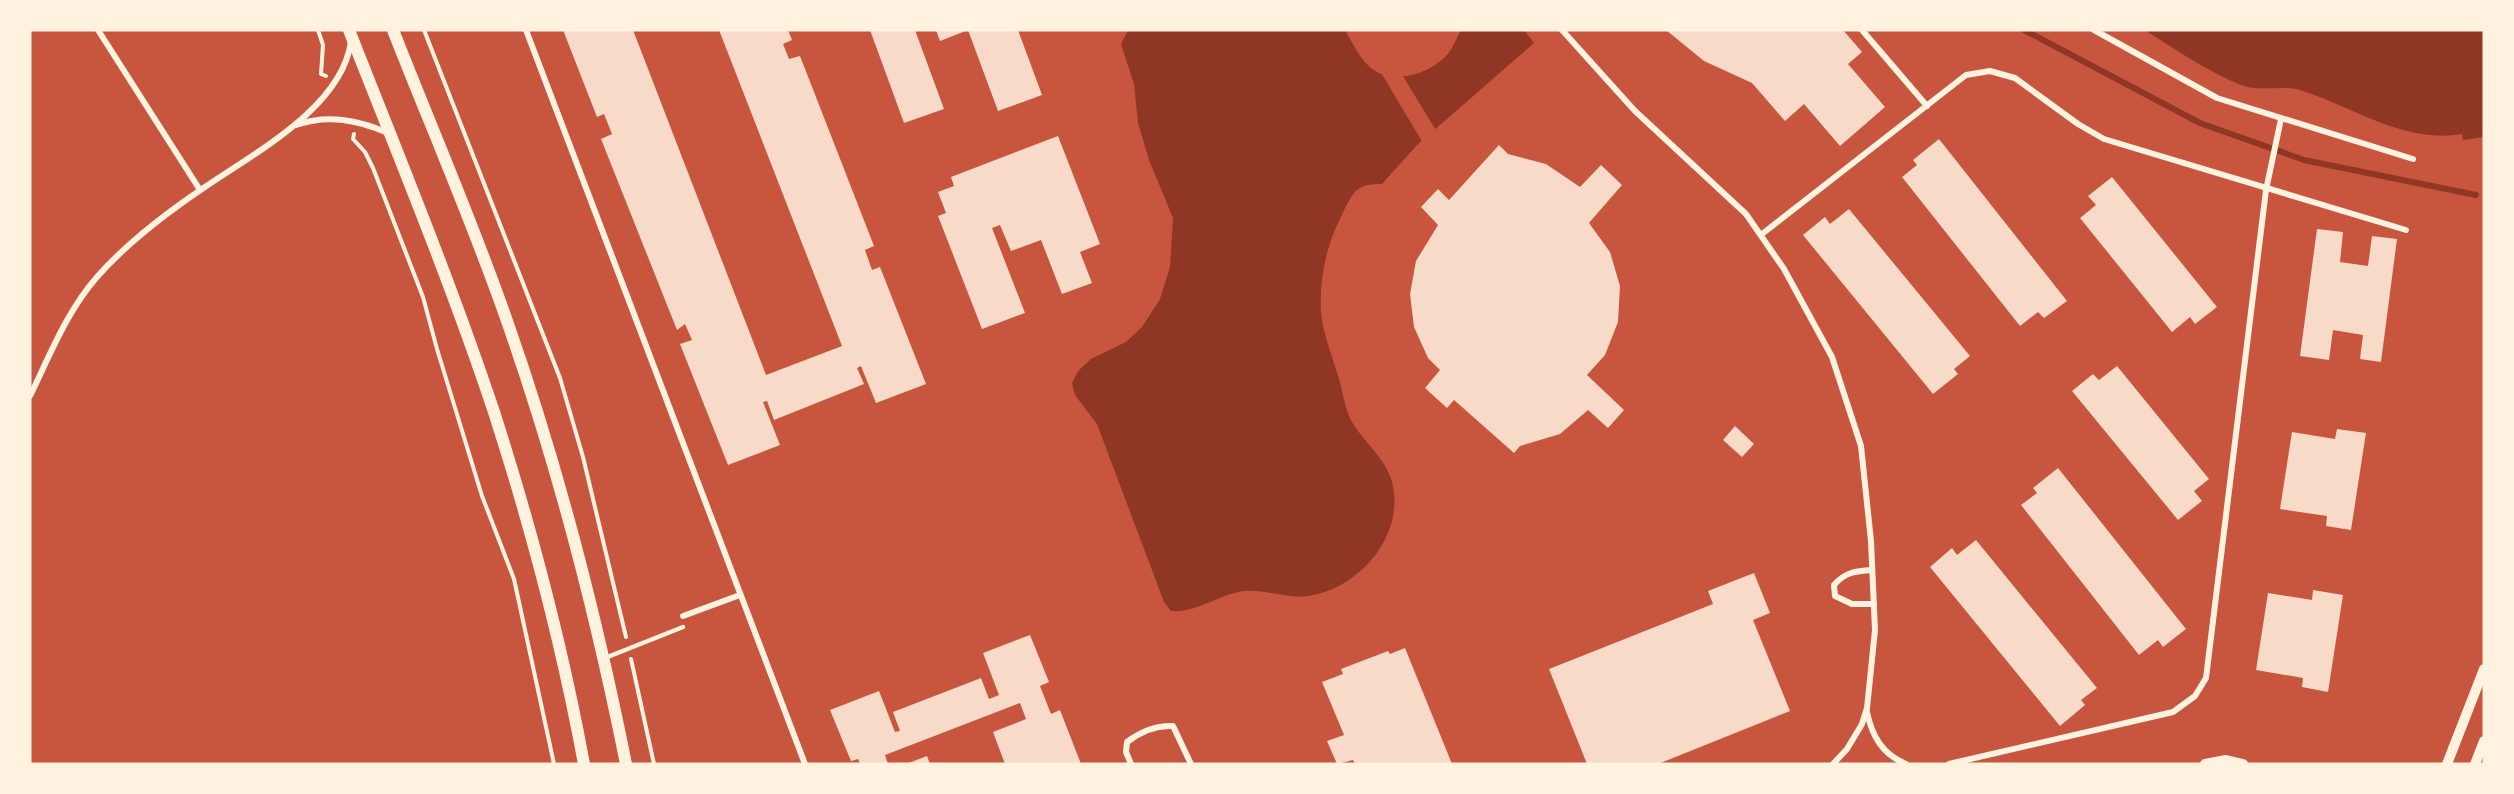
<svg xmlns="http://www.w3.org/2000/svg" width="2514" height="794" viewBox="0 0 2514 794" font-family="Commissioner,sans-serif">
  <style>
    .water { fill: #8f3625 }
    .pier { fill: #c8553d }
    .lines { fill: none; stroke-linecap: round; stroke-linejoin: round }
    .stream { stroke: #8f3625; stroke-width: 6 }
    .building { fill: #f7dbc8 }
    .path { stroke: #fff3e0; stroke-width: 4 }
    .service { stroke: #fff3e0; stroke-width: 4.5 }
    .minor { stroke: #fff3e0; stroke-width: 6 }
    .tertiary { stroke: #fff3e0; stroke-width: 10 }
    .secondary { stroke: #fff3e0; stroke-width: 12 }
  </style>
  <rect width="100%" height="100%" fill="#c8553d"/>
  <g class="water">
    <path d="M1128 30H1345C1354 45 1362 65 1379 73 1401 84 1437 70 1450 51 1454 45 1457 37 1461 30H1524L1534 43 1417 145 1382 184C1355 183 1352 194 1341 217 1326 245 1319 281 1321 313 1323 334 1333 358 1339 379 1343 392 1345 410 1352 422 1363 441 1387 460 1392 482 1406 535 1359 589 1308 596 1287 599 1265 589 1244 591 1219 594 1197 613 1171 611L1164 602 1097 424 1075 395 1072 383 1078 371 1091 359 1126 342 1142 327 1160 299 1170 267 1173 218 1149 160 1138 123 1134 84 1121 44Z"/>
    <path d="M2145 30H2484V137L2463 140 2462 134C2404 144 2354 107 2300 90 2282 85 2259 92 2241 85 2209 72 2174 49 2145 30Z"/>
  </g>
  <polygon class="pier" points="1380,71 1401,73 1437,132 1423,143"/>
  <g class="lines">
    <polyline class="stream" points="2024,30 2200,123 2304,160 2476,195"/>
  </g>
  <g class="building">
    <polygon points="563,30 633,30 766,375 842,346 719,30 788,30 792,40 783,44 789,59 800,56 874,246 865,250 872,270 880,267 926,384 876,403 861,366 857,368 864,384 774,420 767,401 763,402 780,445 728,465 680,344 692,340 685,324 677,330 601,139 612,134 604,114 597,117"/>
    <polygon points="870,30 915,30 944,109 904,123"/>
    <polygon points="936,30 1018,30 1042,95 998,111 968,30 940,41"/>
    <polygon points="1666,30 1843,30 1862,52 1848,64 1885,107 1840,146 1804,104 1785,121 1752,83 1704,61"/>
    <polygon points="1058,136 1100,244 1080,252 1092,283 1062,294 1041,240 1011,251 1000,225 992,228 1025,313 982,329 938,216 946,213 938,192 954,186 951,177"/>
    <polygon points="1939,139 2067,301 2044,318 2038,312 2020,326 1902,177 1917,165 1913,160"/>
    <polygon points="1499,145 1508,154 1546,164 1580,187 1601,165 1622,185 1589,223 1610,252 1620,286 1618,322 1605,355 1587,375 1624,410 1608,428 1588,410 1560,434 1520,446 1514,453 1454,400 1447,408 1425,388 1440,370 1428,358 1414,327 1410,294 1416,261 1438,225 1421,207 1438,189 1449,200"/>
    <polygon points="2112,177 2217,307 2195,324 2190,317 2172,332 2080,218 2096,205 2088,196"/>
    <polygon points="1849,209 1970,356 1954,369 1958,374 1933,394 1803,235 1825,217 1830,224"/>
    <polygon points="2317,229 2343,232 2340,262 2368,266 2372,236 2397,239 2381,362 2360,359 2363,335 2333,330 2329,360 2300,356"/>
    <polygon points="2117,366 2209,479 2194,491 2202,501 2178,520 2072,391 2093,374 2099,380"/>
    <polygon points="1735,426 1754,444 1742,457 1723,440"/>
    <polygon points="2337,429 2366,433 2351,530 2326,526 2327,516 2280,509 2292,432 2335,439"/>
    <polygon points="2058,468 2186,629 2163,647 2158,640 2139,655 2021,505 2037,493 2033,488"/>
    <polygon points="1976,540 2097,688 2081,700 2085,705 2060,726 1930,567 1952,548 1957,555"/>
    <polygon points="1754,573 1770,613 1753,620 1790,711 1658,764 1587,764 1549,669 1713,604 1708,591"/>
    <polygon points="2313,590 2343,595 2328,692 2302,687 2303,678 2256,670 2268,593 2312,600"/>
    <polygon points="1030,635 1049,682 1040,686 1051,714 1060,710 1081,764 1005,764 993,732 1026,719 1020,703 885,755 888,764 860,764 858,759 851,761 830,710 879,691 895,732 900,731 893,712 981,678 989,699 999,695 983,653"/>
    <polygon points="1405,648 1452,764 1355,764 1353,760 1337,764 1327,741 1344,735 1322,682 1343,674 1341,669 1388,651 1390,654"/>
    <polygon points="927,756 930,764 906,764"/>
  </g>
  <g class="lines">
    <g class="path">
      <polyline points="318,30 323,45 321,74 326,76"/>
      <polyline points="424,30 560,378 583,457 626,637"/>
      <polyline points="354,134 353,139 365,152 373,168 423,297 437,349 482,496 514,579 554,764"/>
      <polyline points="631,659 654,764"/>
    </g>
    <polyline class="service" points="605,658 683,627"/>
    <g class="minor">
      <polyline points="98,30 200,190"/>
      <polyline points="526,30 805,764"/>
      <polyline points="1562,30 1635,111 1746,214 1784,269 1832,357 1861,446 1871,541 1875,630 1867,708 1862,724 1847,749 1833,764"/>
      <polyline points="1862,30 1927,106"/>
      <polyline points="2094,30 2217,98 2413,159"/>
      <path d="M296 125C328 114 358 120 388 133"/>
      <polyline points="1762,234 1966,75 1990,71 2015,78 2078,124 2104,139 2406,230"/>
      <path d="M30 396C50 355 67 311 97 277 127 243 165 214 202 189 252 154 341 109 351 42"/>
      <path d="M1872 570C1856 571 1845 572 1834 585L1835 596 1852 604H1874"/>
      <polyline points="683,616 740,595"/>
      <path d="M1867 712C1872 736 1882 754 1906 764"/>
      <path d="M1131 764 1126 752 1127 742C1140 732 1157 725 1173 726L1191 764"/>
      <polyline points="1949,764 2173,712 2195,696 2206,678 2266,190 2281,119"/>
    </g>
    <g class="tertiary">
      <polyline points="2205,764 2226,760 2243,764"/>
      <polyline points="2447,764 2484,669"/>
      <polyline points="2475,764 2484,741"/>
    </g>
    <g class="secondary">
      <path d="M349 30C399 157 451 283 494 412 531 527 562 645 584 764"/>
      <path d="M393 30C431 127 473 223 507 321 558 466 596 614 626 764"/>
    </g>
  </g>
  <rect width="2514" height="794" fill="none" stroke="#fff3e0" stroke-width="63"/>
</svg>
